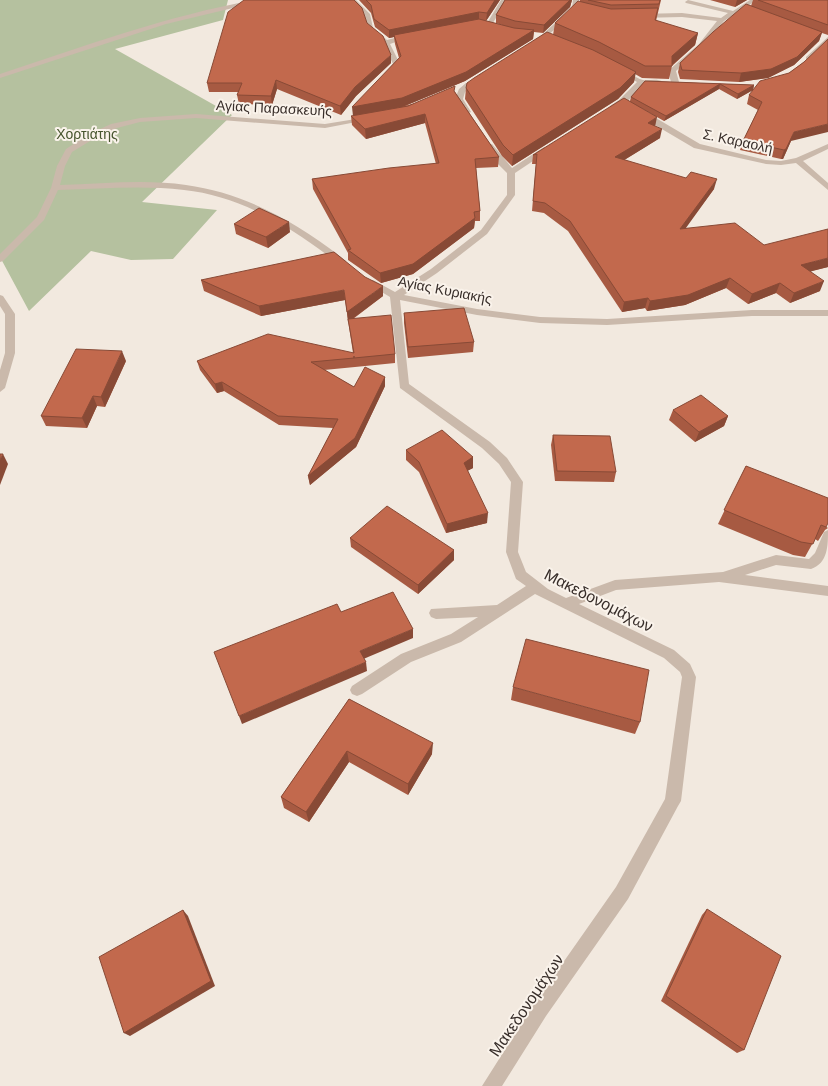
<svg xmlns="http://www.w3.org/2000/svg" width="828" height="1086" viewBox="0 0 828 1086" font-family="'DM Sans',sans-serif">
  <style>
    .green { fill: #b5c19f }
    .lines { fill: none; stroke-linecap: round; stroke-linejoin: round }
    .minor { fill: #cab9ab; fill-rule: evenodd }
    .wall { fill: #a75a42 }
    .shaded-wall { fill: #884a36 }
    .building { fill: #c2694d; stroke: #884a36 }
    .labels { text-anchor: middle; stroke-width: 4; stroke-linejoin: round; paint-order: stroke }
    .far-street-label { font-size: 14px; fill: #382e2a; stroke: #faf3eb }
    .far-park-label { font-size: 14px; fill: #47552e; stroke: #faf3eb }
    .street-label { font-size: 16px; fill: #382e2a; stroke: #faf3eb }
  </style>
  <rect width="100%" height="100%" fill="#f2e9df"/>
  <polygon class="green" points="0,0 228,0 223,20 115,49 232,115 142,202 217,210 173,259 131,260 91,251 29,311 0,257"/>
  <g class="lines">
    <g class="minor">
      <path d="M254 0H267L166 24 0 78V74C84 46 167 16 254 0Z"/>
      <polygon points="349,0 356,0 370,14 373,28 387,40 410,34 413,36 390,44 400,64 391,76 384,74 393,64 384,45 367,29 364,15"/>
      <polygon points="501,0 507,0 491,26 487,26 486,25"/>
      <polygon points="573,0 579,0 577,10 539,43 535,43 535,41 572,8"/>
      <polygon points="688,0 733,11 750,0 757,0 724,21 703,46 676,71 679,82 675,84 671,82 668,71 699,44 717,21 682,17 639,18 636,16 639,14 682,13 721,18 728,13 686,3 685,2"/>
      <polygon points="828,37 828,43 810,59 806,59 806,57"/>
      <path d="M618 69C627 68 634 78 643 80 650 81 657 78 663 82L659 84H643C635 93 623 110 610 110V106L619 100 637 82 618 71Z"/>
      <polygon points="466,83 473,85 465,92 463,99 471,112 467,114 464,114 455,99 459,89"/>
      <polygon points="638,111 644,111 700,144 766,160 781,161 796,158 828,144 828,149 803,161 828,183 828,190 796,163 781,165 766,164 694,148 638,115"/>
      <path d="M196 114 325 124 368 117 372 119 325 128 196 118 140 122 117 128 95 138 72 152 65 166 60 185C102 184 145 179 186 185 246 193 300 224 346 261V265H340C295 229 242 196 184 190 142 185 100 189 58 190L44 220 3 261 0 262V254L37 217 51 188 57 166 66 149 89 134 111 124 140 118Z"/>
      <path d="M486 144H492L512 168 544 147 551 149 515 173V195L487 234 437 273 404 295 477 309 540 317 607 319 752 310H828V316H752L607 325 540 323 477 315 400 300 409 384 490 442 507 458 523 482 518 552 526 572 548 589 566 598 615 580 723 572 776 555 809 559 815 553 824 532 828 530C828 546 828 563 811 569L776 565 745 575 828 586V596L719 582 616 590 579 604 674 650 690 664 696 677 681 801 678 806 628 899 546 1016 502 1086H482L534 1004 616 887 665 799 682 677 680 672 664 658 535 594 461 642 411 662 362 694 357 696 352 694 350 690 352 686 401 654 451 634 478 617 436 619 431 617 429 613 431 609 497 605 526 586 516 579 506 552 511 482 499 464 482 448 400 388 390 297 365 282 367 280H373L395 292 431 269 481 230 507 195V173L495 161 485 146Z"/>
      <polygon points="0,295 3,296 15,314 15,353 5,388 0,392 0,370 5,353 5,314 0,306"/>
    </g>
  </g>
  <g class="wall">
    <polygon points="359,0 500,0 486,21 502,25 496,23 496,15 505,0 572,0 570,7 543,33 534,32 533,39 465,81 405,106 455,92 499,157 498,167 476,168 480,211 480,221 475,221 474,228 413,274 381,283 348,260 348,253 313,189 312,179 436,164 425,123 366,139 352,125 351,116 353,116 399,58 395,44 394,37 389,38 375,27 371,13"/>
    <polygon points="580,0 661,0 656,21 698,33 695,45 672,66 669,79 642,78 635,74 634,82 618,99 512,166 502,156 465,99 466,88 553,35 555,23 580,2"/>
    <polygon points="710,0 747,0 735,7"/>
    <polygon points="753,0 828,0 828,35 822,33 819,41 794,65 768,78 739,82 680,79 678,72 680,63 751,6"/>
    <polygon points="367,23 391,63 356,96 341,115 277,89 272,105 239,104 237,95 239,92 209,92 207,83"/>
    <polygon points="804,62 791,141 783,159 781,159 740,150 743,141 758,110 747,104 749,95 789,73"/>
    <polygon points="645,81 754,85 753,90 737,99 719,89 664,121 641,108 655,126 660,138 624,160 714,189 685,228 764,245 828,267 811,271 820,291 790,303 776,293 748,304 726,288 685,305 647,311 645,308 622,312 568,231 544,213 532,211 536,164 532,164 533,155 630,101 631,97"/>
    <polygon points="234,224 290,232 268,248 236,234"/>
    <polygon points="201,280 383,296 353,319 395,354 395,363 355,367 355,365 355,367 324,370 354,387 385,377 385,386 356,447 310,485 308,476 333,428 279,425 224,391 217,393 200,370 197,361 353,353 345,300 261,316 204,291"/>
    <polygon points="404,313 474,342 473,352 408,358 404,323"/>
    <polygon points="126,361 105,407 97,406 87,428 46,426 41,416"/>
    <polygon points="673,410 728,416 724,426 695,442 669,420"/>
    <polygon points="553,435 616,472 614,482 555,481 551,445"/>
    <polygon points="406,450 473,457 473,468 467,471 487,523 446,533 419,472 406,460"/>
    <polygon points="746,466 828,528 825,530 818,541 815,539 805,557 793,555 718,524"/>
    <polygon points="350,538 454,550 454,560 418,594 351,547"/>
    <polygon points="513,687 640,722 635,734 511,700"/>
    <polygon points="349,699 432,754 408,795 349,762 309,822 284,808 281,797"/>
    <polygon points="707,909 744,1050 737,1053 661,1001 702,915"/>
  </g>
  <g class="shaded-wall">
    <polygon points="495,0 500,0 486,21 487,13"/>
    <polygon points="570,0 572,0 570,7 543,33 544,25"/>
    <polygon points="737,0 747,0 735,7"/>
    <polygon points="479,12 479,20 389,38 389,30"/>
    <polygon points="534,30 533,39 465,81 402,107 353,116 352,107"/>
    <polygon points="822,32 819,41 794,65 768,78 739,82 741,73"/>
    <polygon points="698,33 695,45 671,66 672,56"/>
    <polygon points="391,55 391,63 356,96 341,115 340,106 355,87"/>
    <polygon points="636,72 634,82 618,99 512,166 513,155"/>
    <polygon points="276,80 277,89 272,105 271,96"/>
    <polygon points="720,84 719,89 664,121 666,116"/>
    <polygon points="754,85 753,90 737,99 738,94"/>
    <polygon points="425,114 425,123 366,139 365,129"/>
    <polygon points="657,117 655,127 648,123"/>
    <polygon points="828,124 828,132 791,141 783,159 781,159 784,150 794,132"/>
    <polygon points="662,129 660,138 613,167 615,157"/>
    <polygon points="717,179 714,189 678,239 680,229"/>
    <polygon points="475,218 474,228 413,274 381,283 380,273"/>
    <polygon points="289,222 290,232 268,248 266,237"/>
    <polygon points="828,258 828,267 797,275 801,265"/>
    <polygon points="730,278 726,288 685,305 647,311 650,301"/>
    <polygon points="824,281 820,291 790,303 794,293"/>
    <polygon points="780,283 776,293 748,304 752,294"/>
    <polygon points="383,286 383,296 348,322 347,312"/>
    <polygon points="344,290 345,300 261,316 259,306"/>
    <polygon points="648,298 645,308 622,312 624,302"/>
    <polygon points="122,351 126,361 105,407 101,397"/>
    <polygon points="385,377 385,386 356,447 310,485 308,476"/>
    <polygon points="222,382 224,391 217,393 215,384"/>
    <polygon points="93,396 97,406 87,428 82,418"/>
    <polygon points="728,416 724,426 695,442 699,432"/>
    <polygon points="3,454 8,464 0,485 0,460"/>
    <polygon points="473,457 473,468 463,473 464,463"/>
    <polygon points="488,513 487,523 446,533 447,524"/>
    <polygon points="454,550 454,560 418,594 418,585"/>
    <polygon points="413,629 413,638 361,660 360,651"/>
    <polygon points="366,662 367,671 242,724 239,716"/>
    <polygon points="433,743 432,754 408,795 408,784"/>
    <polygon points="347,751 349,762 309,822 306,812"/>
    <polygon points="183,910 188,916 215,986 130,1036 124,1033"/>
  </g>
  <g class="building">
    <polygon points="244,0 354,0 362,8 367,23 383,36 391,55 355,87 340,106 276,80 271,96 237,95 242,83 207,83 228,12"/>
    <polygon points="366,0 495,0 487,13 479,12 389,30 374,19 371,5"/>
    <polygon points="505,0 570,0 544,25 515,21 496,15"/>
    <polygon points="588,0 660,0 659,4 611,5"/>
    <polygon points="758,0 828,0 828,25"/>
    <polygon points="578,1 611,9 658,8 655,20 698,33 672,56 672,66 645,66 599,42 555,23"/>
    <polygon points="746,4 822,32 797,57 771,69 741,73 682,70 680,63 713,32"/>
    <polygon points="479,19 514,28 534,30 466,72 402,98 352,107 401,56 394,35"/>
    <polygon points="547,32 593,50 636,72 620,88 513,155 503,145 466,88 467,83 474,78"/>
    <polygon points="828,39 828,124 794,132 786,149 784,150 743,141 762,102 749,95 760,81 789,73 804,62"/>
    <polygon points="645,81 754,85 738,94 720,84 666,116 631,97"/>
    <polygon points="455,86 454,91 499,157 475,159 480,211 474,212 475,218 413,264 380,273 348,250 351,249 312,179 389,168 439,163 425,114 365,129 351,116 408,106"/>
    <polygon points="624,98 657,117 648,123 662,129 615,157 686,178 691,172 717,179 680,229 735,223 764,245 828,229 828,258 801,265 824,281 794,293 780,283 752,294 730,278 688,295 650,301 648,298 624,302 570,221 545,203 533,201 537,154 533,155"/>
    <polygon points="259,208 289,222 266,237 234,224"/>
    <polygon points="334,252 365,277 383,286 347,312 344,290 259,306 201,280"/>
    <polygon points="464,308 474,342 408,347 404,313"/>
    <polygon points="391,315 395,354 354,358 354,356 354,358 311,362 354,387 365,367 385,377 355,438 308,476 338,419 278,416 222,382 215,384 197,361 268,334 354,353 348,319"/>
    <polygon points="76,349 122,351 101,397 93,396 82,418 41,416"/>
    <polygon points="701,395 728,416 699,432 673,410"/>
    <polygon points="442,430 473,457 464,463 488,513 447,524 419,462 406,450"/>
    <polygon points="553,435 610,436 616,472 557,471"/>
    <polygon points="0,454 3,454 0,460"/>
    <polygon points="746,466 828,498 828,523 826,527 821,525 813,544 801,542 724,510"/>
    <polygon points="387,506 454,550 418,585 350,538"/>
    <polygon points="393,592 413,629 360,651 366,662 239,716 214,652 337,604 341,612"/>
    <polygon points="526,639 649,670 640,722 513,687"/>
    <polygon points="349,699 433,743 408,784 347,751 306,812 281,797"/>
    <polygon points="707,909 781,956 744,1050 666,996"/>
    <polygon points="183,910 211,981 124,1033 99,957"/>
  </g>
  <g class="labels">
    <g class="far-street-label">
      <text transform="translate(274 108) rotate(3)" y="5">Αγίας Παρασκευής</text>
      <text transform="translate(738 141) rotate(12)" y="5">Σ. Καραολή</text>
      <text transform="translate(445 290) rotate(11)" y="5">Αγίας Κυριακής</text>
    </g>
    <g class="far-park-label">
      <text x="87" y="139">Χορτιάτης</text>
    </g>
    <g class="street-label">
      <text transform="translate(599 600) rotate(27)" y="6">Μακεδονομάχων</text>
      <text transform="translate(526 1005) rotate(-56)" y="6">Μακεδονομάχων</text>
    </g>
  </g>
</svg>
